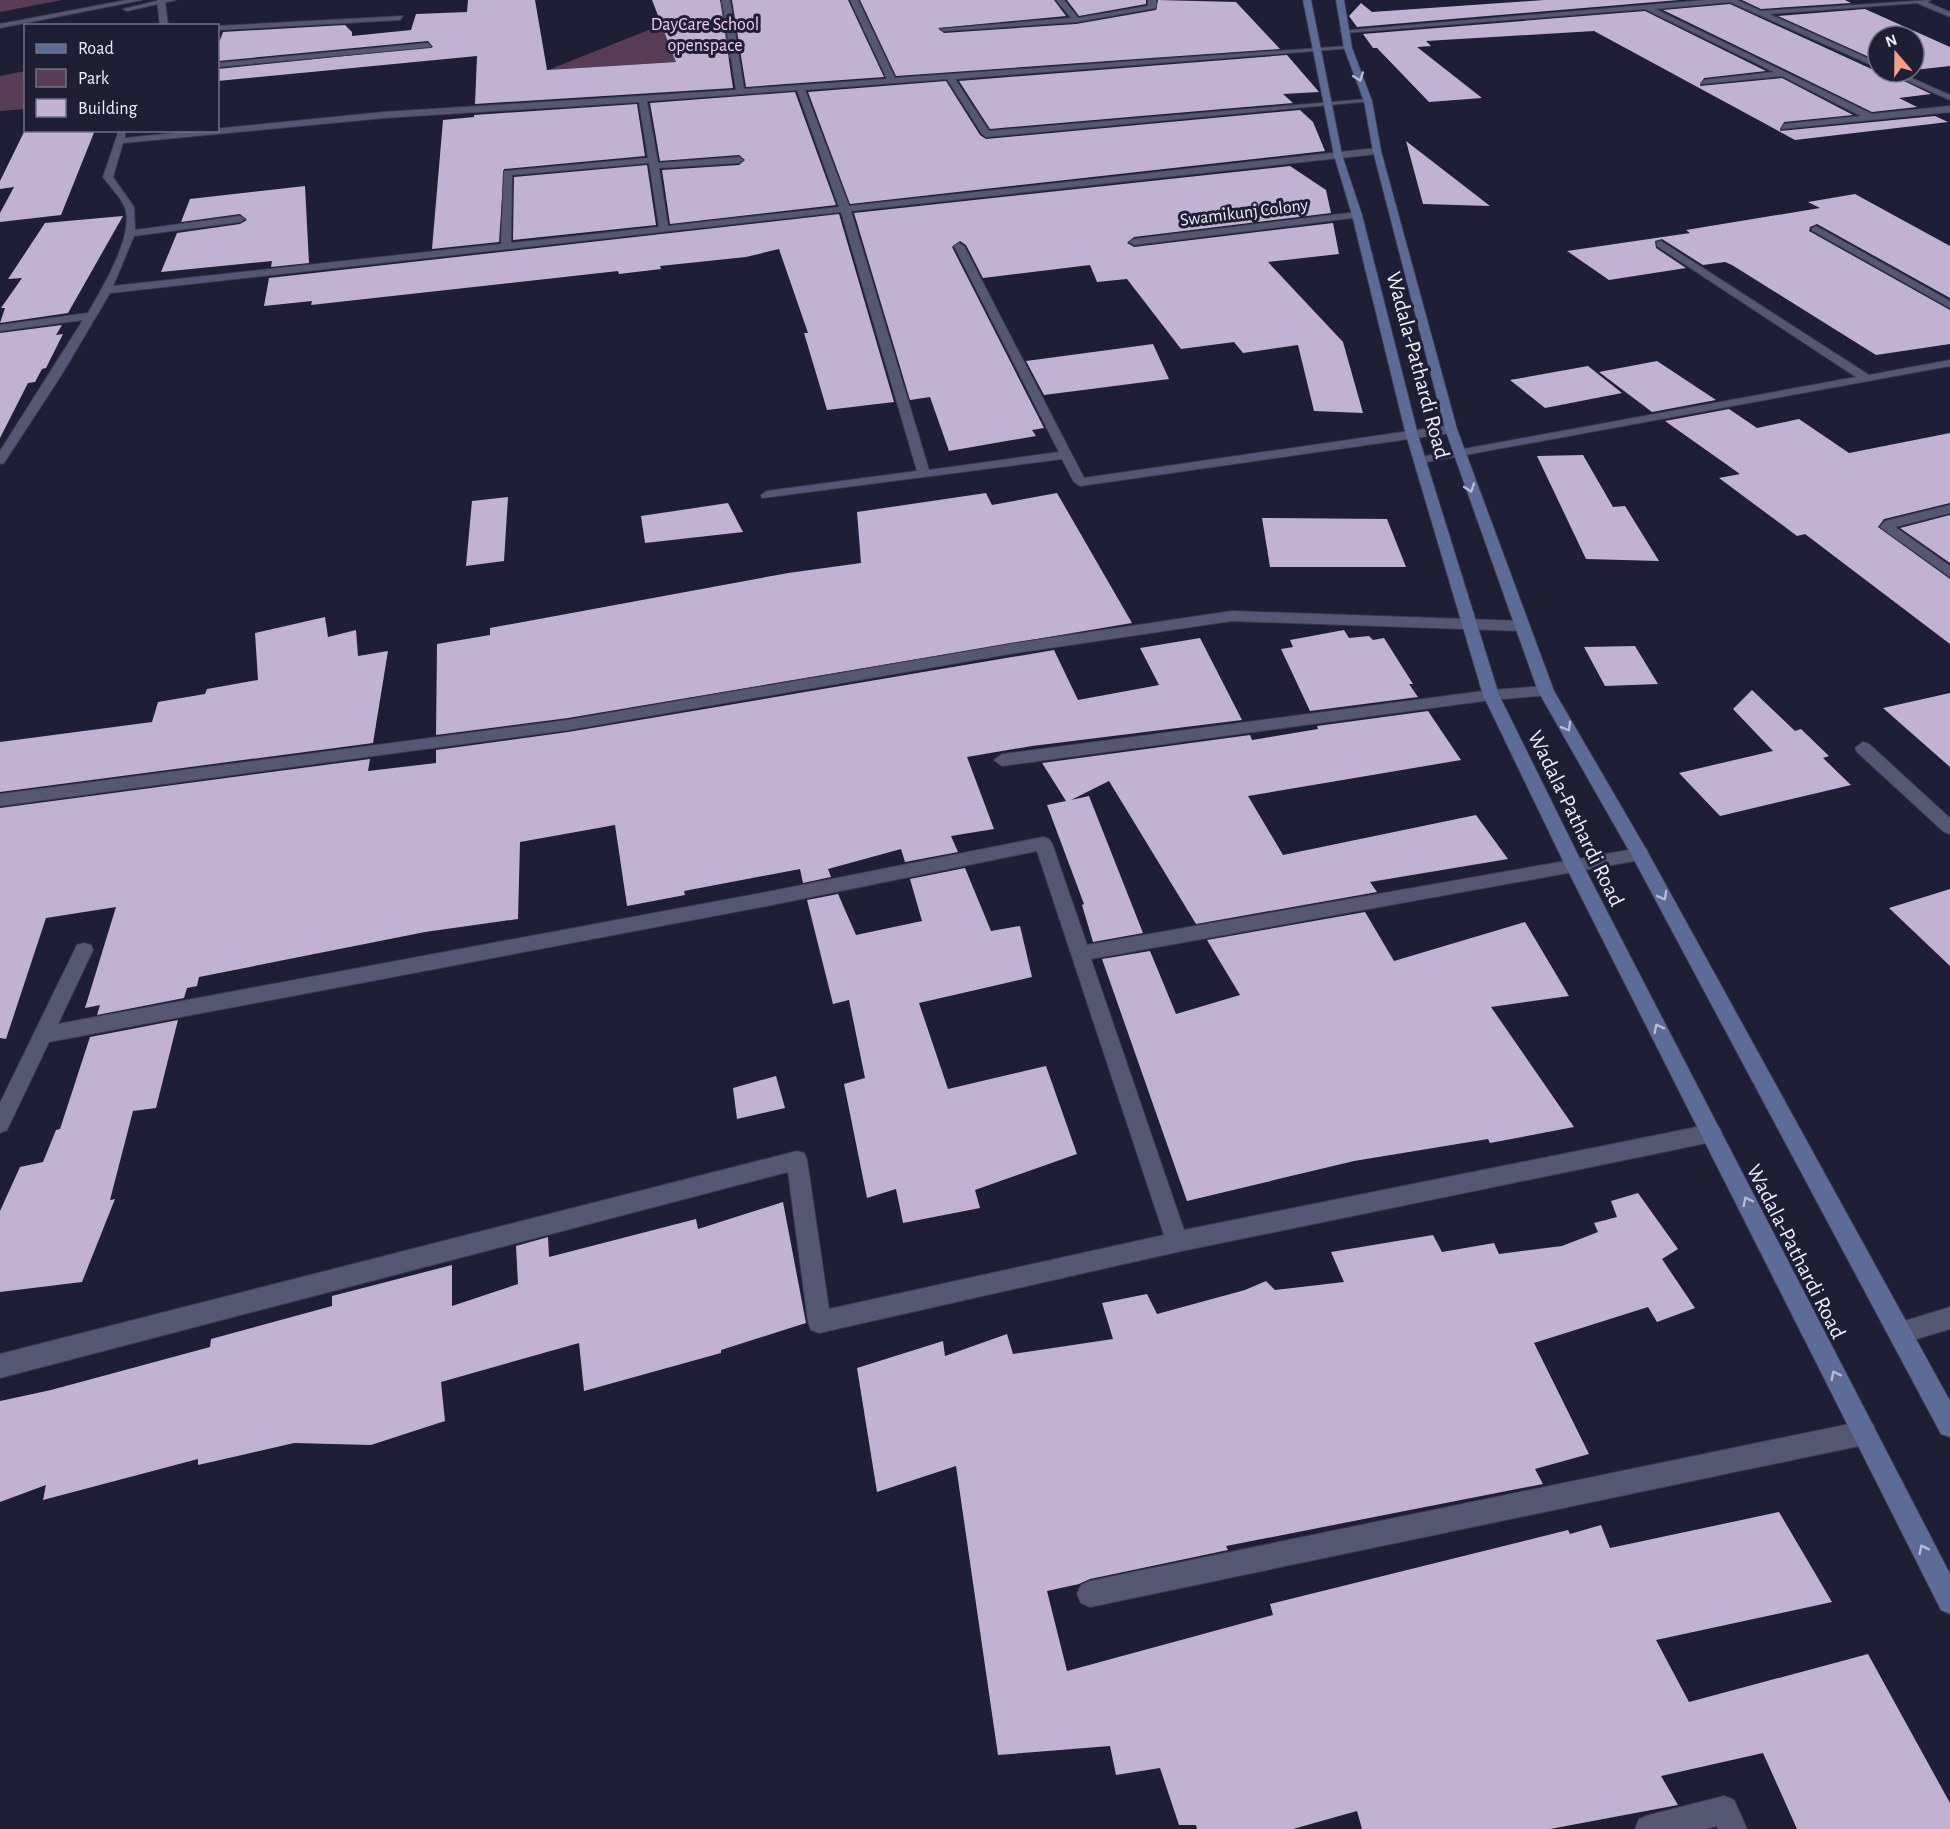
<svg xmlns="http://www.w3.org/2000/svg" width="1950" height="1829" viewBox="0 0 1950 1829" font-family="'Alegreya Sans',sans-serif">
  <style>
    .green { fill: #593d56 }
    .building { fill: #c0b2d0 }
    .lines { fill: none; stroke-linecap: round; stroke-linejoin: round }
    .minor-casing { stroke: #3b3a4d; stroke-width: 2 }
    .tertiary-casing { stroke: #3b3a4d; stroke-width: 2 }
    .secondary-casing { stroke: #3b3a4d; stroke-width: 2 }
    .minor { fill: #565773; fill-rule: evenodd }
    .tertiary { fill: #565773; fill-rule: evenodd }
    .secondary { fill: #5d6c96; fill-rule: evenodd }
    .oneway { stroke: #b4bbd3 }
    .labels { text-anchor: middle; stroke-width: 6; stroke-linejoin: round; paint-order: stroke }
    .far-park-label { font-size: 18px; fill: #fcc9f7; stroke: #1e1e35 }
    .far-street-label { font-size: 18px; fill: #eeeffc; stroke: #1e1e35 }
    .street-label { font-size: 22px; fill: #eeeffc; stroke: #1e1e35 }
  </style>
  <rect width="100%" height="100%" fill="#1e1e35"/>
  <g class="green">
    <polygon points="0,0 62,0 0,12"/>
    <polygon points="724,0 735,58 548,70"/>
    <polygon points="25,71 25,109 0,111 0,76"/>
  </g>
  <g class="building">
    <polygon points="468,0 535,0 547,70 676,62 652,0 720,0 733,88 475,104 477,56 218,81 218,69 433,47 428,41 218,61 218,45 223,32 345,25 352,32 352,36 411,30 416,14 467,12"/>
    <polygon points="732,0 848,0 884,77 746,87"/>
    <polygon points="860,0 1054,0 1066,16 938,28 944,33 1076,24 1156,10 1158,0 1236,2 1280,49 896,76"/>
    <polygon points="1067,0 1146,0 1146,4 1079,16"/>
    <polygon points="1544,0 1679,0 1357,27 1349,16 1361,3 1372,12"/>
    <polygon points="1742,0 1845,0 1851,3 1761,9"/>
    <polygon points="1730,4 1878,72 1885,72 1931,94 1899,98 1917,107 1872,112 1663,10"/>
    <polygon points="1865,9 1950,47 1950,66 1914,70 1914,36 1878,36 1878,61 1778,16"/>
    <polygon points="1645,11 1766,71 1704,78 1700,86 1782,78 1853,115 1784,122 1780,131 1935,116 1948,122 1795,140 1594,31 1426,41 1431,46 1417,47 1482,98 1429,102 1377,48 1373,48 1363,34"/>
    <polygon points="1287,55 1319,92 1283,94 1293,103 990,129 959,81"/>
    <polygon points="946,81 980,135 986,139 1300,110 1313,122 1325,151 850,204 808,92"/>
    <polygon points="795,92 836,205 670,224 662,170 739,165 745,160 739,155 660,161 650,103"/>
    <polygon points="637,104 645,156 504,169 499,242 432,249 443,120 474,117 474,115"/>
    <polygon points="25,130 95,130 61,215 0,222 0,213 14,187 0,189 0,181"/>
    <polygon points="1406,141 1490,206 1423,204"/>
    <polygon points="647,165 656,225 513,240 514,177"/>
    <polygon points="1290,166 1326,190 1331,213 1134,237 1127,243 1134,247 1333,223 1339,254 1268,262 1343,342 1363,413 1314,411 1298,345 1243,353 1234,342 1181,349 1127,279 1097,282 1090,265 983,278 966,245 960,241 952,247 1044,428 1032,430 1036,436 949,451 930,397 910,400 854,213"/>
    <polygon points="305,186 309,263 271,267 272,261 161,272 177,233 240,224 247,220 240,214 181,222 190,199"/>
    <polygon points="1855,194 1950,246 1950,298 1817,224 1810,227 1809,231 1950,310 1950,344 1876,355 1732,265 1725,262 1703,265 1662,239 1655,241 1656,248 1686,268 1609,280 1567,251 1690,233 1686,230 1820,208 1808,202"/>
    <polygon points="839,214 894,402 827,410 804,333 808,333 779,249 746,257 660,266 661,269 619,274 618,271 311,305 312,301 264,306 269,278"/>
    <polygon points="123,216 68,313 0,323 5,308 1,308 22,278 8,279 45,223"/>
    <polygon points="62,325 56,335 63,334 46,368 42,369 35,382 28,383 0,438 0,333"/>
    <polygon points="1153,344 1169,379 1044,395 1026,361"/>
    <polygon points="1657,361 1716,400 1652,412 1599,372"/>
    <polygon points="1588,366 1622,393 1545,408 1510,380"/>
    <polygon points="1729,409 1757,428 1799,419 1849,453 1950,433 1950,503 1884,519 1878,527 1950,579 1950,644 1805,534 1797,536 1719,478 1740,474 1665,421"/>
    <polygon points="1583,455 1613,507 1625,506 1659,561 1586,559 1537,456"/>
    <polygon points="986,493 992,505 1057,493 1132,623 568,718 436,735 437,644 490,635 490,628 788,573 861,563 857,512"/>
    <polygon points="508,497 504,561 466,566 472,501"/>
    <polygon points="728,503 743,532 645,543 641,516"/>
    <polygon points="1950,515 1950,563 1900,528"/>
    <polygon points="1262,518 1387,519 1406,567 1270,567"/>
    <polygon points="325,617 328,637 356,630 358,656 388,651 373,743 0,792 0,742 152,722 158,702 205,694 207,689 258,680 255,633"/>
    <polygon points="1344,630 1349,638 1369,636 1373,640 1384,638 1413,684 1409,684 1418,697 1310,711 1281,649 1293,647 1290,640"/>
    <polygon points="1200,638 1242,720 1032,746 967,757 994,829 951,836 958,852 905,862 901,849 828,869 831,877 803,883 800,869 684,891 685,895 627,906 615,825 520,842 518,919 425,932 199,977 197,986 187,988 184,998 97,1015 100,1005 85,1008 116,907 46,918 6,1039 0,1038 0,808 370,759 368,771 436,763 436,750 568,732 1054,650 1078,700 1159,685 1140,648"/>
    <polygon points="1635,646 1658,684 1605,686 1584,647"/>
    <polygon points="1752,690 1795,731 1801,729 1829,756 1823,758 1851,785 1720,816 1679,773 1773,751 1733,709"/>
    <polygon points="1950,693 1950,767 1883,708"/>
    <polygon points="1428,711 1461,760 1248,796 1283,855 1476,815 1508,859 1370,882 1377,892 1196,924 1109,781 1071,800 1089,796 1143,933 1093,942 1082,905 1084,904 1047,805 1066,801 1042,763 1250,735 1252,740 1318,729 1317,726"/>
    <polygon points="965,868 991,931 1020,926 1032,977 919,1003 948,1089 1046,1066 1077,1154 975,1190 980,1208 903,1223 896,1189 867,1198 844,1084 865,1078 849,1000 833,1004 807,900 838,894 856,935 922,921 910,879"/>
    <polygon points="1950,889 1950,966 1889,908"/>
    <polygon points="1365,912 1394,961 1525,922 1569,996 1491,1007 1574,1127 1490,1143 1488,1139 1354,1161 1187,1201 1102,959 1150,951 1176,1014 1240,995 1207,940"/>
    <polygon points="178,1020 156,1108 133,1111 110,1200 115,1199 82,1282 0,1292 0,1211 20,1167 43,1162 56,1130 60,1129 90,1037"/>
    <polygon points="776,1076 785,1108 737,1119 733,1088"/>
    <polygon points="1638,1193 1678,1249 1662,1259 1695,1308 1657,1322 1648,1307 1534,1343 1589,1454 1535,1469 1543,1484 1226,1546 1228,1550 1090,1579 1079,1584 1047,1591 1067,1671 1273,1615 1270,1604 1568,1530 1570,1534 1601,1525 1610,1548 1779,1512 1832,1602 1656,1640 1689,1702 1868,1654 1950,1803 1950,1829 1797,1829 1763,1753 1661,1776 1678,1805 1550,1829 1362,1829 1357,1811 1293,1829 1197,1829 1196,1825 1179,1825 1160,1768 1116,1775 1110,1746 998,1755 956,1466 877,1492 857,1368 943,1341 945,1356 1007,1334 1013,1354 1113,1339 1102,1303 1147,1294 1157,1314 1245,1290 1266,1281 1275,1290 1344,1282 1331,1252 1433,1235 1442,1252 1494,1243 1499,1254 1562,1246 1598,1232 1594,1223 1617,1217 1611,1201"/>
    <polygon points="783,1202 806,1323 721,1350 721,1353 584,1391 579,1343 441,1382 445,1421 371,1445 294,1443 198,1465 198,1459 43,1500 46,1485 0,1502 0,1401 51,1390 210,1347 211,1339 332,1306 332,1296 452,1265 452,1306 518,1284 516,1246 548,1237 549,1257 696,1219 698,1229"/>
  </g>
  <g class="lines">
    <defs>
      <g id="minor">
        <polygon points="157,0 165,0 168,26 160,26"/>
        <path d="M722 0H730L744 89 887 79 850 0H858L895 78 1348 46 1352 48 955 79 989 131 1368 99 1372 101 986 137 982 134 947 79 805 90 849 206 1377 148 1381 151 1377 154 851 211 929 470 1059 452 954 246 959 243 964 246 1084 478 1451 425 1457 429 1451 433 1080 486 1074 482 1062 459 762 498 761 495 767 491 917 471 841 212 110 293 62 374 4 463 0 464V451L83 320 0 331V325L88 313C101 290 135 235 125 208 121 197 110 187 103 177L119 130H125V138L384 112 736 90ZM797 90 839 207 668 226 659 168 739 163 743 160 739 157 658 163 647 101ZM639 102 648 158 504 171 501 244 113 286 134 236 240 222 245 219 240 216 135 230 134 207 113 177 123 143 384 118ZM649 163 659 227 511 243 512 175Z"/>
        <polygon points="1056,0 1064,0 1078,18 1148,6 1148,0 1156,0 1156,8 1076,22 944,31 940,29 1071,18"/>
        <polygon points="1706,0 1737,0 1761,11 1931,0 1927,2 1950,12 1950,17 1917,3 1769,14 1878,63 1878,68 1730,2 1655,9 1872,114 1950,106 1950,112 1781,129 1784,124 1861,116 1782,76 1701,84 1704,80 1774,72 1645,9 1344,33 1340,31"/>
        <polygon points="403,16 400,20 218,30 218,26"/>
        <polygon points="428,43 431,47 218,67 218,63"/>
        <polygon points="1887,72 1898,72 1950,95 1950,100"/>
        <polygon points="1357,212 1362,215 1360,217 1134,245 1129,242 1134,239"/>
        <polygon points="1816,226 1950,301 1950,308 1813,231 1811,229"/>
        <polygon points="1661,241 1869,375 1950,360 1950,366 1416,464 1416,458 1420,457 1856,377 1657,246 1657,242"/>
        <polygon points="1950,505 1950,513 1895,527 1950,566 1950,577 1880,527 1885,521"/>
        <polygon points="1232,611 1522,621 1529,626 1522,631 1232,621 1010,654 568,730 0,806 0,794 568,720 1010,644"/>
        <polygon points="1546,686 1551,687 1554,691 1551,695 1491,700 1002,766 994,760 1002,754 1491,690"/>
        <polygon points="1863,742 1869,744 1950,818 1950,834 1944,832 1857,752 1855,748"/>
        <polygon points="1043,837 1049,839 1052,843 1087,945 1640,848 1646,849 1649,854 1646,859 1640,860 1091,959 1184,1230 1712,1124 1719,1127 1722,1133 1719,1139 1712,1142 1177,1252 819,1333 811,1330 808,1322 788,1172 0,1378 0,1354 797,1151 804,1153 807,1160 829,1309 1164,1235 1037,851 767,906 49,1042 7,1130 0,1133 0,1103 77,945 84,943 91,945 93,950 58,1024 767,892"/>
        <polygon points="1950,1307 1950,1329 1900,1344 1892,1341 1889,1333 1892,1325"/>
        <polygon points="1864,1421 1873,1424 1876,1433 1873,1442 1864,1445 1090,1607 1081,1603 1077,1594 1081,1585 1090,1581"/>
        <polygon points="1724,1796 1734,1800 1747,1829 1718,1829 1717,1826 1706,1829 1635,1829 1639,1819 1649,1815"/>
      </g>
      <g id="tertiary">
        <polygon points="127,0 142,0 0,28 0,24"/>
        <polygon points="161,0 176,0 127,11 123,9"/>
      </g>
      <g id="secondary">
        <polygon points="1303,0 1311,0 1342,155 1362,215 1418,435 1499,695 1583,865 1950,1574 1950,1614 1941,1610 1565,865 1483,695 1406,435 1352,215 1334,155"/>
        <polygon points="1336,0 1344,0 1352,48 1372,101 1381,151 1457,429 1554,691 1646,849 1950,1401 1950,1437 1941,1434 1632,856 1538,691 1445,429 1373,151 1364,101 1344,48"/>
      </g>
    </defs>
    <use href="#minor" class="minor-casing"/>
    <use href="#tertiary" class="tertiary-casing"/>
    <use href="#secondary" class="secondary-casing"/>
    <use href="#minor" class="minor"/>
    <use href="#tertiary" class="tertiary"/>
    <use href="#secondary" class="secondary"/>
  </g>
  <defs><path id="oneway-chevron" d="M-2-3.5L2.5 0L-2 3.5" fill="none" stroke-width="1.6" stroke-linecap="round" stroke-linejoin="round" transform="scale(1.5)"/></defs>
  <g class="oneway">
    <use href="#oneway-chevron" transform="translate(1359 77) rotate(70)"/>
    <use href="#oneway-chevron" transform="translate(1470 488) rotate(71)"/>
    <use href="#oneway-chevron" transform="translate(1567 727) rotate(60)"/>
    <use href="#oneway-chevron" transform="translate(1663 896) rotate(62)"/>
    <use href="#oneway-chevron" transform="translate(1658 1028) rotate(-117)"/>
    <use href="#oneway-chevron" transform="translate(1747 1201) rotate(-117)"/>
    <use href="#oneway-chevron" transform="translate(1835 1375) rotate(-117)"/>
    <use href="#oneway-chevron" transform="translate(1923 1549) rotate(-117)"/>
  </g>
  <g class="labels">
    <g class="far-park-label">
      <text x="705" y="30">DayCare School<tspan x="705" dy="21">openspace</tspan></text>
    </g>
    <g class="far-street-label">
      <text transform="translate(1244 212) rotate(-7)" y="6">Swamikunj Colony</text>
    </g>
    <g class="street-label">
      <text transform="translate(1419 365) rotate(75)" y="8">Wadala-Pathardi Road</text>
      <text transform="translate(1577 818) rotate(64)" y="8">Wadala-Pathardi Road</text>
      <text transform="translate(1797 1251) rotate(63)" y="8">Wadala-Pathardi Road</text>
    </g>
  </g>
  <rect x="24" y="24" width="195" height="108" fill="#1e1e35" stroke="#717285" stroke-width="1.5"/>
  <rect x="36" y="44" width="30" height="9" fill="#5d6c96" stroke="#717285" stroke-width="1.5"/>
  <text x="78" y="54" font-size="18" fill="#eeeffc">Road</text>
  <rect x="36" y="69" width="30" height="18" fill="#593d56" stroke="#717285" stroke-width="1.5"/>
  <text x="78" y="84" font-size="18" fill="#eeeffc">Park</text>
  <rect x="36" y="99" width="30" height="18" fill="#c0b2d0" stroke="#717285" stroke-width="1.5"/>
  <text x="78" y="114" font-size="18" fill="#eeeffc">Building</text>
  <g transform="translate(1896 54) rotate(340)"><circle r="28" fill="#1e1e35" stroke="#717285" stroke-width="1.5"/>
  <path d="M0-4.5L10 22L0 15L-10 22Z" fill="#f2a081"/>
  <text y="-9" font-size="16" font-weight="bold" text-anchor="middle" fill="#eeeffc">N</text>
  </g>
</svg>
